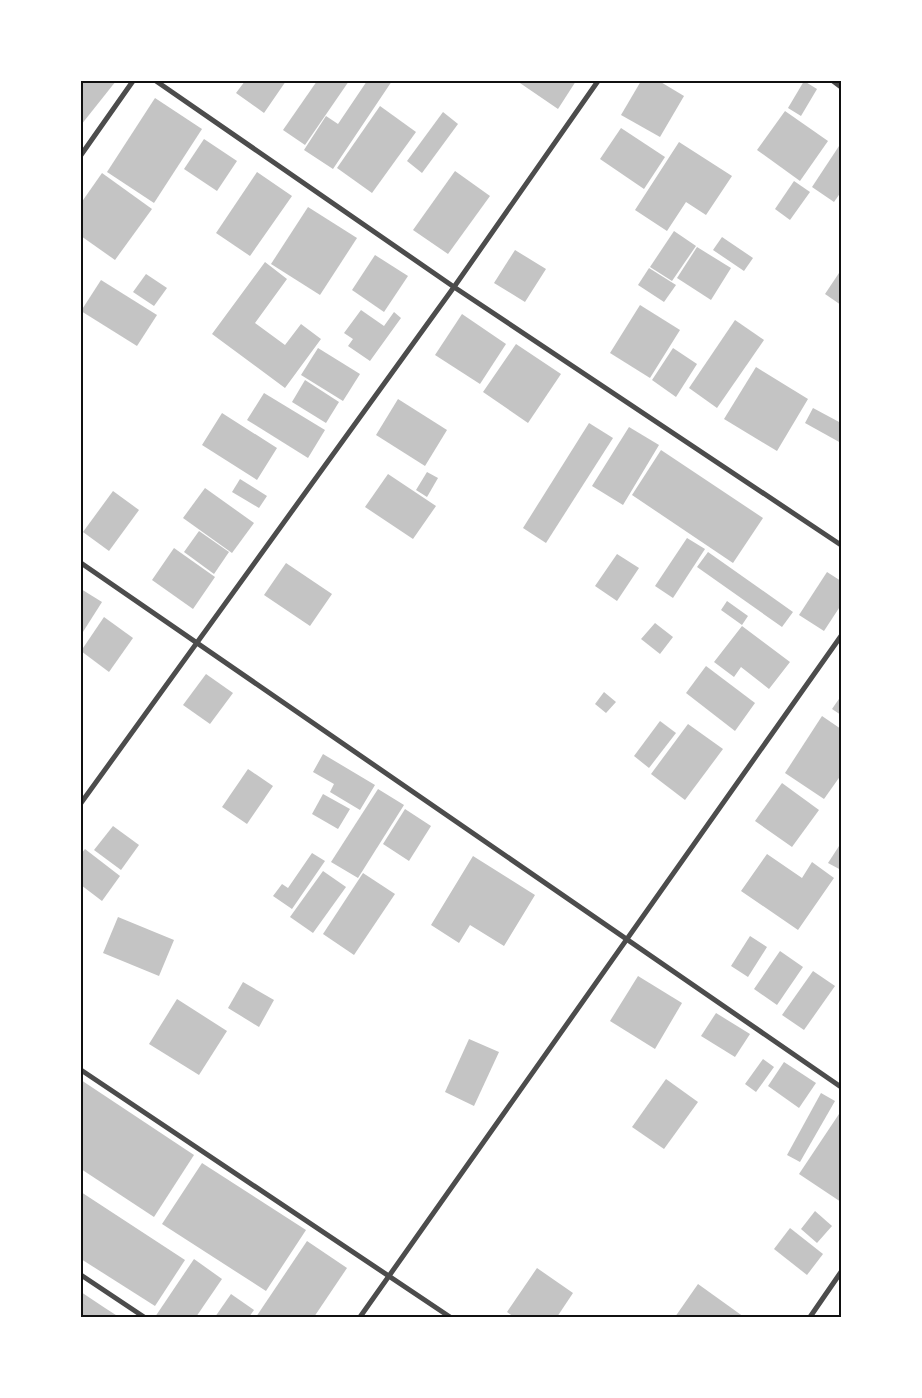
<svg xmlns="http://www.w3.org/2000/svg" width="922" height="1398" viewBox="0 0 922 1398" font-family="'Fira Sans',sans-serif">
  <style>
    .building { fill: #c4c4c4 }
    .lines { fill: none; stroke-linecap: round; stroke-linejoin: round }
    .minor { stroke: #4c4c4c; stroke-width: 5 }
    .neatline { fill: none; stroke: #111; stroke-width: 2 }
  </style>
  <rect width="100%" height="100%" fill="#fff"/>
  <g class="building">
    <polygon points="81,81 116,81 81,125"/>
    <polygon points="245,81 286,81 264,113 236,93"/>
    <polygon points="317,81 349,81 305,145 283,130"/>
    <polygon points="367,81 392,81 333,169 304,150 326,116 338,124"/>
    <polygon points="517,81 576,81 558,109"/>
    <polygon points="641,81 659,81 684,96 660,137 621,115"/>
    <polygon points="804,81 817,89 801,116 788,108"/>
    <polygon points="155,98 202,129 154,203 107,172"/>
    <polygon points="380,106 416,132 372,193 337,168"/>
    <polygon points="785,111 828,141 800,181 757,150"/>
    <polygon points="443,112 458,124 422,173 407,161"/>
    <polygon points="621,128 665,157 644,189 600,159"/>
    <polygon points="204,139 237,161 217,191 184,169"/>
    <polygon points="679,142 732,176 706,215 686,202 667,231 635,210"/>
    <polygon points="841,143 841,192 834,202 812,187"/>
    <polygon points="455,171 490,196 448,254 413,230"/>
    <polygon points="257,172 292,196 250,256 216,233"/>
    <polygon points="102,173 152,209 115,260 81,236 81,203"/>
    <polygon points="794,181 810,192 790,220 775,209"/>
    <polygon points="308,207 357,238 320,295 271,264"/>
    <polygon points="674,231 696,246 672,281 650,267"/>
    <polygon points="722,237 753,258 744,271 713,250"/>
    <polygon points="697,247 731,268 711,300 677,278"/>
    <polygon points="515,250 546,269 525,302 494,283"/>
    <polygon points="375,255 408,276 384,312 352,290"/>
    <polygon points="265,262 287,279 255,323 285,345 301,324 321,339 285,388 212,334"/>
    <polygon points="649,268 676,285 664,302 638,285"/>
    <polygon points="841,270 841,305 825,294"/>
    <polygon points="146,274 167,288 154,306 133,292"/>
    <polygon points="101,280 157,315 137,346 81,311"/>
    <polygon points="640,305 680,330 650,378 610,353"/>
    <polygon points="361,310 384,326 394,312 401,318 370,361 348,346 353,339 344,333"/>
    <polygon points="462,314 506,344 480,384 435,355"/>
    <polygon points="735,320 764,340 717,408 689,388"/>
    <polygon points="516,344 561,374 528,423 483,392"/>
    <polygon points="318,348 360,374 343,401 301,375"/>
    <polygon points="673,348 697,364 676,397 652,380"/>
    <polygon points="756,367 808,399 777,451 724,419"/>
    <polygon points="305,380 339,402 326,423 292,402"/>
    <polygon points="264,393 325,430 308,458 247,420"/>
    <polygon points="398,399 447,430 425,466 376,435"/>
    <polygon points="813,408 841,423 841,443 805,423"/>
    <polygon points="222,413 277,448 257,480 202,445"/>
    <polygon points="589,423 613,438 546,543 523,528"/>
    <polygon points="629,427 659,445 623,505 592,486"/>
    <polygon points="661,450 763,518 733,563 632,495"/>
    <polygon points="427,472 438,478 427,497 416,490"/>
    <polygon points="388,474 436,506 413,539 365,507"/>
    <polygon points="240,479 267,496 259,508 232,492"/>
    <polygon points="205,488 254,523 232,553 183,518"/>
    <polygon points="113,491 139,510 109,551 83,532"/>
    <polygon points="199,531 229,552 214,574 184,552"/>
    <polygon points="687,538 705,549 673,598 655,586"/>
    <polygon points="174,548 215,577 193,609 152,580"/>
    <polygon points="708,552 793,612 782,627 697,567"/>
    <polygon points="617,554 639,568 617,601 595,586"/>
    <polygon points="286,563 332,594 310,626 264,595"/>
    <polygon points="827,572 841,581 841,605 824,631 799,615"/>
    <polygon points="81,589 102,602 81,635"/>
    <polygon points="727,601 748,616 742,625 721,610"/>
    <polygon points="104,617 133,638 109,672 81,651"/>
    <polygon points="655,623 673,637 660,654 641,639"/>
    <polygon points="742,626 790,662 769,689 741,667 734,677 714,662"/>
    <polygon points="706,666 755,703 735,731 686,693"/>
    <polygon points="206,674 233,693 210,724 183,705"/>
    <polygon points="604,692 616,702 606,713 595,704"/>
    <polygon points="841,696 841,715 832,709"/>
    <polygon points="822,716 841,729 841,775 824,799 785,773"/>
    <polygon points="660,721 676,733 649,768 634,756"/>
    <polygon points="688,724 723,749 685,800 651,774"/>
    <polygon points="323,754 375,785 360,810 330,792 334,784 313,772"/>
    <polygon points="248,769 273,786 247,824 222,807"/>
    <polygon points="782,783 819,810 792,847 755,821"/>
    <polygon points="378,789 404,805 358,878 331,862"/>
    <polygon points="323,794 350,809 338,829 312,814"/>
    <polygon points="405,809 431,826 409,861 383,844"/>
    <polygon points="113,826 139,845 121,870 94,850"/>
    <polygon points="841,843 841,870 828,863"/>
    <polygon points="85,849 120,876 102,901 81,885 81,854"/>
    <polygon points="312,853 325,861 292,909 273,896 282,884 288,888"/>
    <polygon points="767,854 802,878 812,862 834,878 798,930 741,891"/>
    <polygon points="473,856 535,895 504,946 470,925 459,943 431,925"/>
    <polygon points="323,871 346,887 313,933 290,917"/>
    <polygon points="363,873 395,894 354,955 323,934"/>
    <polygon points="118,917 174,940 159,976 103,953"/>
    <polygon points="750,936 767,947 748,977 731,966"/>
    <polygon points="780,951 803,967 777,1005 754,989"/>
    <polygon points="813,971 835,986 804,1030 782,1015"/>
    <polygon points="638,976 682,1003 655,1049 610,1021"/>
    <polygon points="243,982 274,1000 259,1027 228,1008"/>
    <polygon points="177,999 227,1031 199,1075 149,1044"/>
    <polygon points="716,1013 750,1034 735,1057 701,1036"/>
    <polygon points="469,1039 499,1052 474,1106 445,1092"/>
    <polygon points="763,1059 774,1067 756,1092 745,1084"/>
    <polygon points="784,1062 816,1083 799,1108 768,1086"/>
    <polygon points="666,1079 698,1102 664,1149 632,1127"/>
    <polygon points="81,1080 194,1155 154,1217 81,1169"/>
    <polygon points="821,1093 835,1101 800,1162 787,1155"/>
    <polygon points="841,1111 841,1202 799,1174"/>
    <polygon points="202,1163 306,1230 266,1291 162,1224"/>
    <polygon points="81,1192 185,1260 155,1306 81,1259"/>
    <polygon points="815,1211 832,1226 817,1243 801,1229"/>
    <polygon points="790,1228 823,1254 807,1275 774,1249"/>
    <polygon points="307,1241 347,1268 314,1317 256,1317"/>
    <polygon points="194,1259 222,1279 196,1317 155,1317"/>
    <polygon points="537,1268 573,1293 557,1317 514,1317 507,1312"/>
    <polygon points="698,1284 744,1317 675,1317"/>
    <polygon points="81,1292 105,1308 119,1317 81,1317"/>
    <polygon points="231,1294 254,1310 249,1317 215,1317"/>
  </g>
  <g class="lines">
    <g class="minor">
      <polyline points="156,81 454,287 841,545"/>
      <polyline points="833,81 841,87"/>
      <polyline points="81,155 133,81"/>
      <polyline points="81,563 841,1087"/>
      <polyline points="81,803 454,287 598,81"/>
      <polyline points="81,1070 450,1317"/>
      <polyline points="81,1275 144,1317"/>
      <polyline points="360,1317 841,636"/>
      <polyline points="810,1317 841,1272"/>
    </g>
  </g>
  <rect width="922" height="1398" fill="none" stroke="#ffffff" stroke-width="165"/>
  <rect x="82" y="82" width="758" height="1234" class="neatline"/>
</svg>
